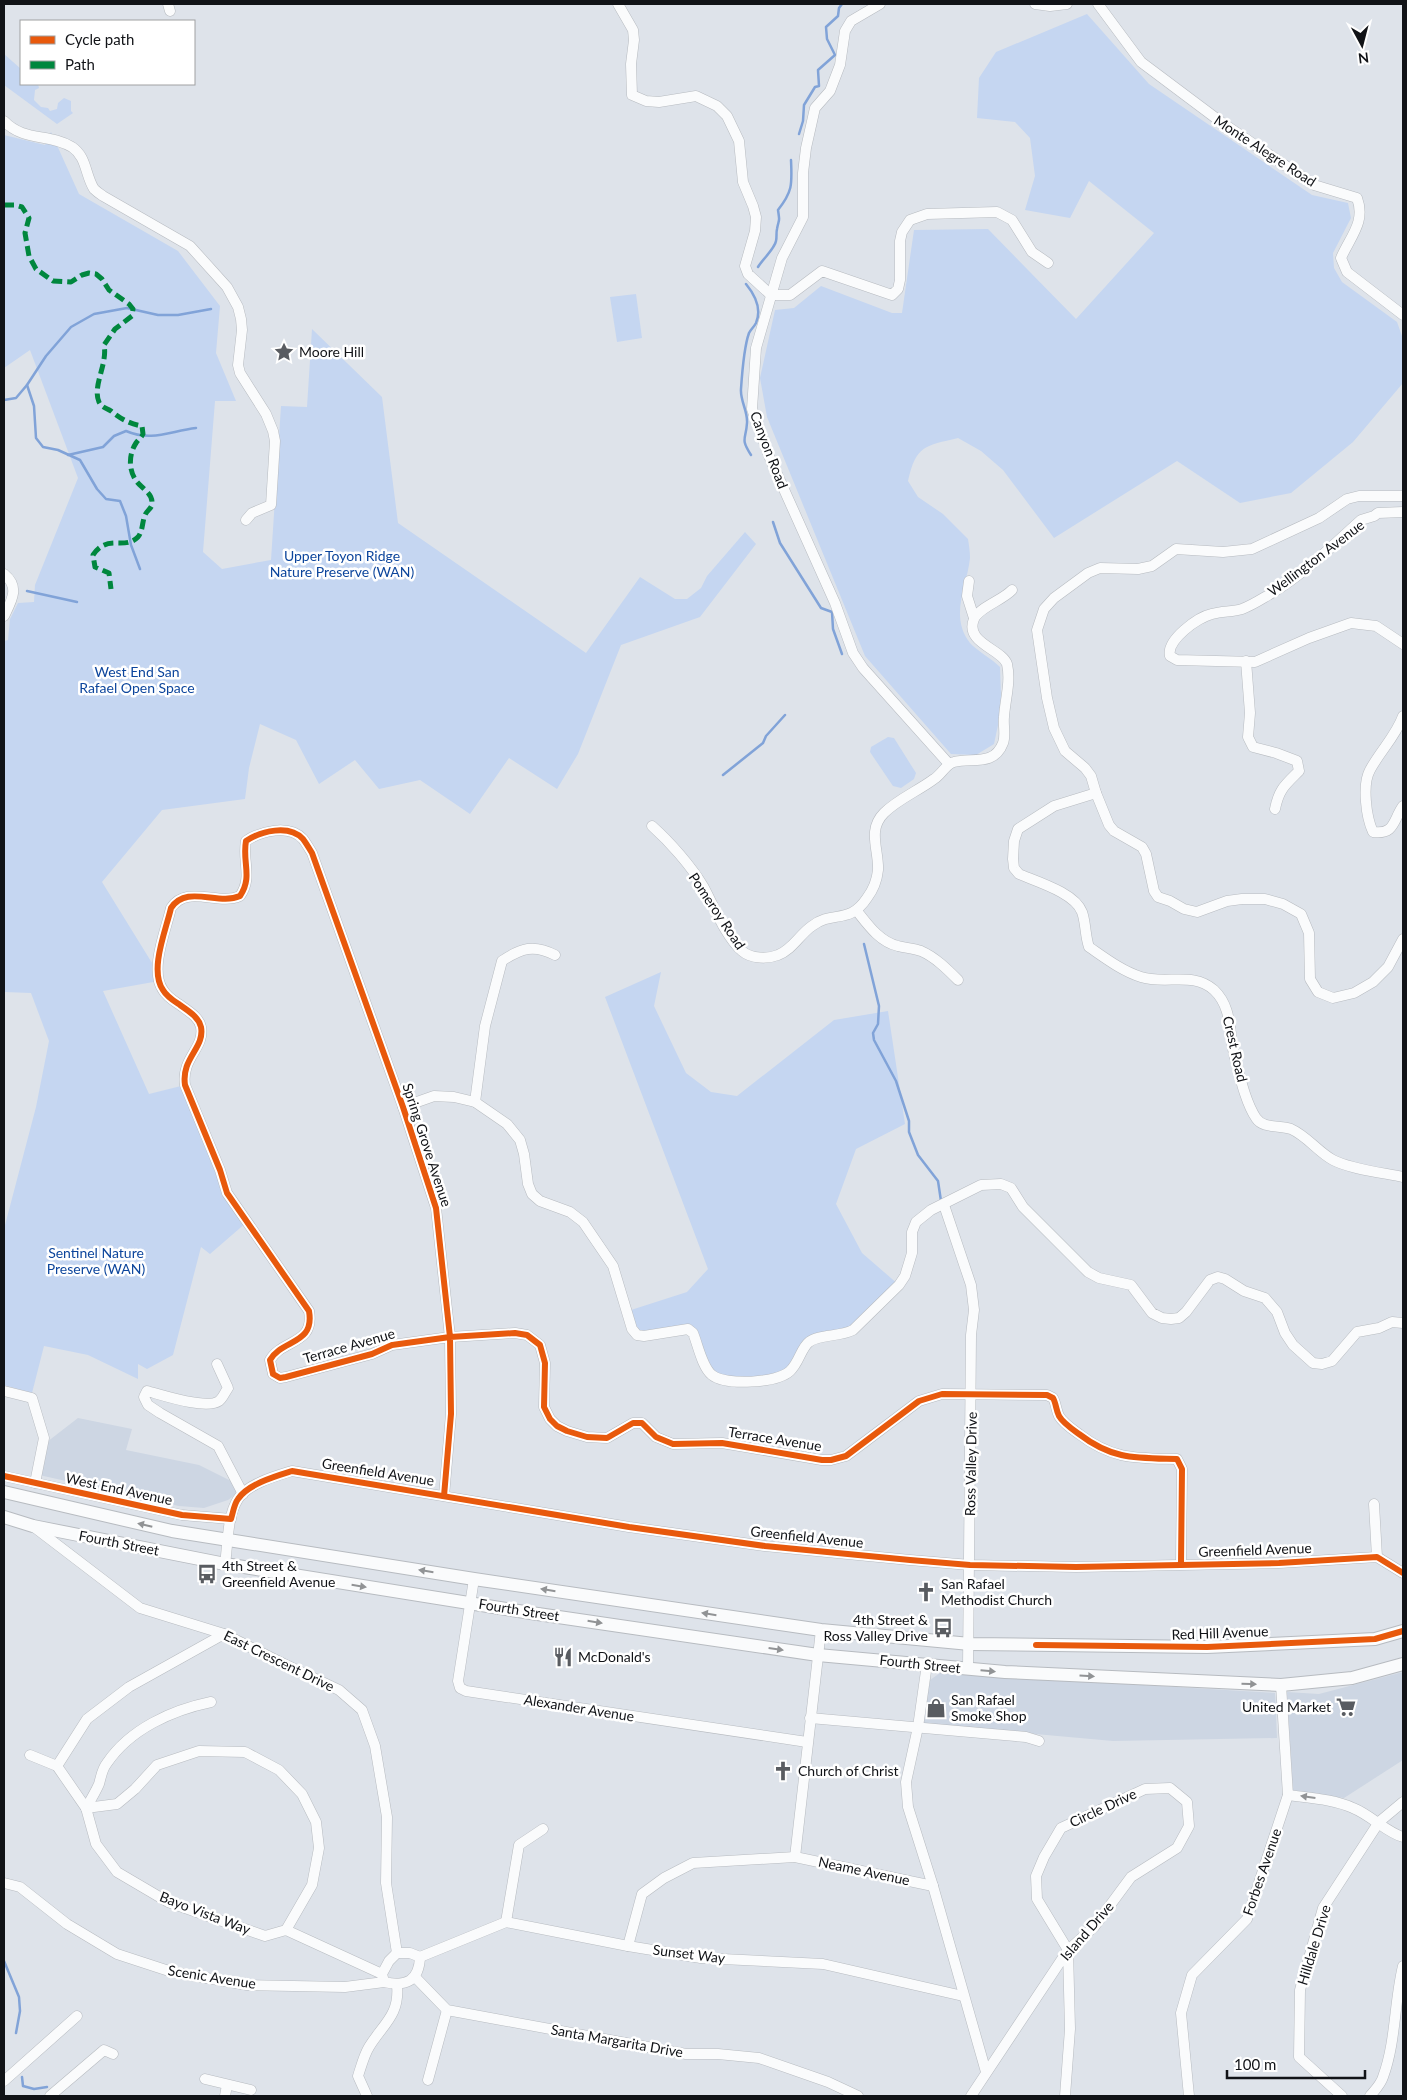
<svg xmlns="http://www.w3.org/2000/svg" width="1407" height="2100" viewBox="0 0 1407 2100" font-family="Lato,sans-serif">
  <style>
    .built { fill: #cdd6e3 }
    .green { fill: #c5d6f1 }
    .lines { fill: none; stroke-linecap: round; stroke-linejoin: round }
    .stream { stroke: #81a3d8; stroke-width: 2.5 }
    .minor-casing { stroke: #b7bbc0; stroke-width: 11 }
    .major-casing { stroke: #b7bbc0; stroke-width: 14 }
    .minor { stroke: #fafbfc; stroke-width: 10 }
    .major { stroke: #fafbfc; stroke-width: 12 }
    .quiet { stroke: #00873e; stroke-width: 5; stroke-dasharray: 10 5; stroke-linecap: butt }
    .cycleway-casing { stroke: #fff; stroke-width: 9 }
    .cycleway { stroke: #e8590c; stroke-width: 6 }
    .oneway { fill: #919395 }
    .labels { text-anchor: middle; stroke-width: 5; stroke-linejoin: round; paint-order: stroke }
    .street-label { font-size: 14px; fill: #111317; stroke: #fff }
    .poi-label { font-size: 14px; fill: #111317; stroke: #fff; text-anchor: start }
    .park-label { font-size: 14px; fill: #0c459c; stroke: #fff }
  </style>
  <rect width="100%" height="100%" fill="#dee3ea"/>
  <g class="built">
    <polygon points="78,1418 132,1429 126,1450 199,1465 233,1482 239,1492 228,1500 204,1508 179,1506 39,1475 47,1442"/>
    <polygon points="1403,1672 1403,1760 1344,1798 1293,1790 1287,1692 1319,1694"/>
    <polygon points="940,1673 1275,1693 1277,1738 1113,1741 923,1724 930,1680"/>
  </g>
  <g class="green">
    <path d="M1087 14 1149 84 1312 195 1348 203 1351 218 1333 253 1334 268 1342 282 1397 322 1403 339V383L1353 442 1291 493 1240 503 1177 461 1054 538 1003 470 981 451 958 438C925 446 916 445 908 481L918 497 943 514 968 539C969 545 970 552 970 558 967 587 949 616 970 643 976 650 992 659 1000 667L1001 696 998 725 994 744 976 755 951 754 865 656 767 417 760 378 775 310 794 308 821 286 892 313H902L914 230 988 229 1076 319 1154 233 1089 181 1070 218 1025 210 1035 176 1030 138 1015 122 977 118 979 78 996 52Z"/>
    <polygon points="4,54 21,69 21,84 38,84 39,88 35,90 34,100 41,107 48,108 50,111 57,109 58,103 64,98 71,101 71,111 73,113 57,124 4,85"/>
    <polygon points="51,132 79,194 178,251 220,306 216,353 236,401 215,401 203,552 222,569 271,560 281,406 307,407 312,329 382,397 398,523 586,653 640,577 675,599 687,599 701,588 707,576 745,532 756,544 700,617 621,645 578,754 557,789 509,758 470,814 420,780 379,789 355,760 319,784 296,740 260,724 249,768 245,799 162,810 102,882 157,971 159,981 103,991 149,1094 185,1085 217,1162 247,1222 210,1254 201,1247 173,1355 147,1369 138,1364 138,1379 88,1355 44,1346 32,1393 4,1385 4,1229 36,1107 49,1041 31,993 4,992 4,641 8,640 10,619 18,603 34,602 35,585 78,478 30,350 4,368 4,135 45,145"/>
    <polygon points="636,294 642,338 617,342 610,297"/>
    <polygon points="888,737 894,738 916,773 914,779 901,788 893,786 870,752 871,747"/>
    <polygon points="661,972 654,1006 686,1073 711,1092 737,1096 834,1020 888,1011 905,1124 856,1149 836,1204 862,1253 899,1285 845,1335 813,1340 796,1365 763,1380 712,1375 693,1333 637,1335 631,1310 687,1292 708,1269 605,997"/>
  </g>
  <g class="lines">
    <g class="stream">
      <polyline points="799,134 803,121 804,105 815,87 819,86 818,70 835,55 827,39 826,27 838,16 839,8 842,4"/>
      <path d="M758 267C763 259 775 248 776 241 777 237 776 233 777 229 779 218 780 223 778 210 793 191 792 184 791 160"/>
      <path d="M746 284C755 295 762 309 756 323 754 327 751 329 749 333 744 347 742 374 741 389 740 401 748 411 747 423 746 440 740 438 751 455"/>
      <polyline points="27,385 34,406 36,438 43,447 58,450 80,460 97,489 106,499 120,501 126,516 131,545 140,569"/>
      <polyline points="4,400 16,398 27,385 46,356 71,327 94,314 127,308 158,315 178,315 211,309"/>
      <path d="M68 455 103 447 114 436 126 431C152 442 170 431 196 428"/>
      <polyline points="773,522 780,543 821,608 832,612 833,629 842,654"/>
      <polyline points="27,591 77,602"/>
      <polyline points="723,775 763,743 766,736 785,715"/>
      <polyline points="864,944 879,1006 878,1024 873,1033 874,1040 896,1081 909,1121 909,1132 918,1155 938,1181 941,1201"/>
      <polyline points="4,1961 19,1997 20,2011 16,2033"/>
      <polyline points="22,2077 23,2086 34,2089 47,2087"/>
    </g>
    <defs>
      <g id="minor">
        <polyline points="168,4 170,11"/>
        <polyline points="618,4 633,30 634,40 631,64 632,95 646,101 659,102 696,96 717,106 727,116 739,141 743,182 753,206 756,217 755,231 745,266 748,274 771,295 790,295 822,271 892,295 898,289 900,280 900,241 902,232 910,220 927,214 997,212 1012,220 1032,252 1048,263"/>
        <polyline points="880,4 851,21 845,31 840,65 830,91 815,108 806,148 803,173 803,217 782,258 756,348 752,409 769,456 835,603 853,653 863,668 949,764"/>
        <polyline points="1035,4 1050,6 1067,4"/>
        <path d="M1098 4 1141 62 1221 122 1314 185 1357 198C1366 222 1350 237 1341 258L1347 272 1403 315"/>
        <path d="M4 121C24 142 49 133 72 147 87 157 85 175 94 189 96 191 100 194 103 196L190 246 227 287 238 307 241 319 242 330 238 365 240 373 266 414 273 431 275 441 271 505 252 513 246 520"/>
        <polyline points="1403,496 1359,496 1347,499 1319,518 1252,549 1223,552 1176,549 1152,566 1138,569 1100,568 1088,573 1054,598 1044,609 1037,630 1047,698 1054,728 1065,751 1085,768 1091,776 1096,793 1109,825 1114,831 1142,847 1146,854 1154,891 1158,897 1170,901 1184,909 1197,912 1227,901 1242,899 1265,899 1283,904 1301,914 1309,933 1310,979 1318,992 1333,998 1354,993 1373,982 1388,967 1403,939"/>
        <path d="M1403 512 1378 513 1374 516 1361 520C1333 545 1304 574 1272 593 1263 598 1253 605 1242 609 1233 612 1222 611 1212 614 1198 617 1166 640 1170 656L1177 660 1255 662 1309 638 1351 623 1376 626 1403 644"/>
        <path d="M4 574C20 587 12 600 4 616"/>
        <polyline points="969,581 967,596 974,618"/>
        <path d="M1246 661 1250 713 1248 737 1253 747 1276 753 1297 761 1299 771C1285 785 1279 789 1275 809"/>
        <path d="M1403 716C1396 736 1380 751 1370 770 1362 784 1366 817 1373 832 1395 835 1393 820 1403 806"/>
        <path d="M1096 793 1054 806 1018 829 1014 841 1013 859 1014 868 1019 874C1038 882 1075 893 1082 912 1086 923 1085 936 1089 947 1105 958 1122 971 1141 977 1166 985 1193 971 1214 990 1232 1007 1229 1031 1234 1054 1239 1072 1245 1102 1256 1118 1263 1129 1280 1125 1291 1129 1307 1136 1318 1152 1333 1160 1350 1169 1384 1173 1403 1177"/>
        <path d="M652 826C670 842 691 866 703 886 714 906 725 936 742 951 751 959 768 959 778 955 792 950 800 934 812 926 833 910 849 925 867 898 873 890 877 880 878 870 879 850 867 830 884 813 898 799 918 791 934 779 941 775 946 764 954 762 971 757 994 767 1003 743 1006 735 1003 726 1004 717 1005 700 1011 682 1007 664 1002 649 964 643 974 619 978 608 1003 600 1012 590"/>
        <path d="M857 911C868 925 880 942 898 946 905 948 913 948 921 951 935 957 947 969 958 980"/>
        <path d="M475 1102 485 1026 502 961C521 948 534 944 555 955"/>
        <path d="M403 1107 434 1096 454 1097 475 1102 507 1124 520 1140 524 1154 528 1184 532 1194 540 1201 570 1212 583 1222 613 1266 632 1329 637 1335 644 1336 688 1329 693 1333C698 1345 702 1367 712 1375 726 1386 777 1383 790 1371 799 1363 801 1348 809 1342 819 1334 840 1337 853 1330L899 1285 905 1276 912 1253V1232L916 1222 931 1210 981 1185 1001 1184 1011 1188 1023 1207 1088 1272 1099 1278 1131 1285 1152 1313 1162 1318 1171 1319 1179 1318 1186 1312 1210 1280 1218 1277 1225 1279 1244 1291 1265 1298 1277 1312 1285 1333 1293 1345 1313 1363 1322 1364 1332 1361 1357 1332 1379 1328 1392 1322 1403 1323"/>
        <polyline points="944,1205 971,1285 974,1310 971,1335 968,1669"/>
        <path d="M217 1364 228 1388C225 1392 223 1398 219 1401 206 1410 162 1395 147 1391L144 1397 148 1405 160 1413 218 1446 243 1494"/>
        <polyline points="4,1391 32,1398 44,1438 35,1483"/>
        <polyline points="4,1476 182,1515 231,1519"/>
        <path d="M444 1496 451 1414 450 1337 436 1208 403 1107 312 853C309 848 306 843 303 839 289 824 261 831 246 841 242 862 253 877 240 896 218 906 187 884 171 908 166 930 149 970 163 990 167 997 174 1001 180 1005 188 1011 199 1017 201 1027 205 1048 181 1058 185 1085L220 1170 227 1193 309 1311C315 1345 282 1339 270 1360L273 1374 280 1378 286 1377 372 1354 392 1345 450 1337 515 1333 527 1335 540 1345 545 1363 544 1407 550 1419 557 1426 567 1431 587 1437 607 1438 633 1423H642L656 1437 673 1444 722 1443 822 1460H831L846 1456 919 1401 942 1394 1047 1395 1053 1398C1056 1403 1056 1410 1059 1416 1063 1423 1072 1429 1079 1434 1113 1460 1136 1458 1177 1459L1182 1469 1181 1564"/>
        <polyline points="1374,1504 1377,1557"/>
        <polyline points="34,1527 140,1608 224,1634 284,1664 339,1690 362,1710 375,1746 387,1817 386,1883 397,1953"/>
        <path d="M225 1564C228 1544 227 1516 238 1499 247 1484 276 1476 292 1471L629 1527 765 1546 910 1560 970 1565 1076 1567 1279 1563 1377 1557 1403 1573"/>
        <polyline points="474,1579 458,1681 460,1688 466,1691 807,1742"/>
        <polyline points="927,1664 918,1727 906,1782 908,1807 933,1886 986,2072"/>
        <polyline points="810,1718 1026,1737 1039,1741"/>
        <polyline points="30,1755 57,1766 86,1808 96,1844 117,1872 168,1902 265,1936 286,1930 382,1974"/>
        <polyline points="57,1766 87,1719 129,1687 224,1634"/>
        <path d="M1288 1795C1309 1798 1333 1799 1353 1808 1371 1815 1387 1833 1403 1837"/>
        <polyline points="86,1808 117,1804 135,1789 157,1765 199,1751 245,1752 279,1770 302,1794 316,1822 319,1848 312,1885 286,1930"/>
        <path d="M86 1808C90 1801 95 1793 99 1784 101 1777 102 1769 107 1763 130 1729 172 1710 211 1702"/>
        <polyline points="795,1857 821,1630"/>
        <polyline points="4,1883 20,1887 67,1924 117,1954 172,1972 247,1985 345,1987 384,1982"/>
        <polyline points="506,1922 519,1845 543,1829"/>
        <polyline points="628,1946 642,1894 664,1878 693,1863 795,1857 933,1886"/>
        <path d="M397 1953H410L420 1957C419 1981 406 1987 384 1982L382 1974 389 1961Z"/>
        <polyline points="420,1957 506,1922 628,1946 701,1958 823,1964 963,1996"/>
        <polyline points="415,1977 447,2010 686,2054 718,2054 759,2058 828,2082 858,2096"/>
        <polyline points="205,2079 251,2090"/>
        <polyline points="428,2080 447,2010"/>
        <polyline points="4,2081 77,2016"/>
        <polyline points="50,2096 104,2050 113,2054"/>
        <polyline points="225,2096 227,2085"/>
        <path d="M367 2096 358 2076C361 2067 364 2055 369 2047 383 2024 400 2015 397 1985"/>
        <polyline points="971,2096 1068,1950 1094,1927 1131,1877 1177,1848 1189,1826 1187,1802 1170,1788 1145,1789 1061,1828 1044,1857 1036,1876 1037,1899 1068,1950 1070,2029 1065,2096"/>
        <polyline points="1189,2096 1181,2013 1192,1975 1247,1919 1288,1795 1281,1685"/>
        <polyline points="1342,2096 1299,2057 1300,1990 1323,1908 1379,1822 1403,1802"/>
        <path d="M1370 2096C1375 2090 1381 2084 1383 2077 1396 2042 1394 2003 1403 1966"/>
      </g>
      <g id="major">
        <polyline points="4,1492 172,1531 474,1579 821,1630 970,1644 1207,1647 1375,1639 1403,1631"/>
        <polyline points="4,1517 33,1526 225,1564 531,1613 818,1655 1005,1672 1281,1685 1352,1678 1403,1664"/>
      </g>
    </defs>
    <use href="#minor" class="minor-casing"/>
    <use href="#major" class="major-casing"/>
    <use href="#minor" class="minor"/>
    <use href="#major" class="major"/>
    <path class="quiet" d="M4 205H15L22 207 29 218 25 233 29 256 36 269 53 281 71 282 82 275 89 273 96 274 102 279 109 290 129 304 133 309 132 316 115 329 104 345C108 364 92 386 99 402 102 408 107 408 111 411 121 419 130 424 142 426L143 434C141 438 138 440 136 443 127 457 129 476 141 486 145 490 152 495 152 502 153 508 147 510 145 515 142 522 143 531 138 537 124 551 108 533 93 555L95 567 109 573 111 589"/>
    <defs>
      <g id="cycleway">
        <path d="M4 1476 182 1515 231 1519C233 1513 234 1504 238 1499 248 1484 276 1476 292 1471L629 1527 765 1546 910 1560 970 1565 1076 1567 1279 1563 1377 1557 1403 1573"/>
        <path d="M444 1496 451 1414 450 1337 436 1208 403 1107 312 853C309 848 306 843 303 839 289 824 261 831 246 841 242 862 253 877 240 896 218 906 187 884 171 908 166 930 149 970 163 990 167 997 174 1001 180 1005 188 1011 199 1017 201 1027 205 1048 181 1058 185 1085L220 1170 227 1193 309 1311C315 1345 282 1339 270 1360L273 1374 280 1378 286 1377 372 1354 392 1345 450 1337 515 1333 527 1335 540 1345 545 1363 544 1407 550 1419 557 1426 567 1431 587 1437 607 1438 633 1423H642L656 1437 673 1444 722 1443 822 1460H831L846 1456 919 1401 942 1394 1047 1395 1053 1398C1056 1403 1056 1410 1059 1416 1063 1423 1072 1429 1079 1434 1113 1460 1136 1458 1177 1459L1182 1469 1181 1564"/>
        <polyline points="1036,1645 1207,1647 1375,1639 1403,1631"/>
      </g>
    </defs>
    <use href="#cycleway" class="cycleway-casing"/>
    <use href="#cycleway" class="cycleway"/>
  </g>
  <defs><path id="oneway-solid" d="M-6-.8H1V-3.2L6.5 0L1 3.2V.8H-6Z" transform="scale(1.25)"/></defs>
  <g class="oneway">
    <use href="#oneway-solid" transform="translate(145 1525) rotate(-167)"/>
    <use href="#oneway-solid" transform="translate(426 1571) rotate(-171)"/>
    <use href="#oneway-solid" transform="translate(359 1586) rotate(9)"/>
    <use href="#oneway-solid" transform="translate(548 1590) rotate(-171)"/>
    <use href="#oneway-solid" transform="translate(709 1614) rotate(-171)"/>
    <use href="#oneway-solid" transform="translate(595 1622) rotate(9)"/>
    <use href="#oneway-solid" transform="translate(776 1649) rotate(8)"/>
    <use href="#oneway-solid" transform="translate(988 1671) rotate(5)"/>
    <use href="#oneway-solid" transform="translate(1087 1676) rotate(3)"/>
    <use href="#oneway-solid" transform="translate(1249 1684) rotate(2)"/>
    <use href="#oneway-solid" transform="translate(1308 1797) rotate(-172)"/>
  </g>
  <defs>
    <symbol id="sight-bare" viewBox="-9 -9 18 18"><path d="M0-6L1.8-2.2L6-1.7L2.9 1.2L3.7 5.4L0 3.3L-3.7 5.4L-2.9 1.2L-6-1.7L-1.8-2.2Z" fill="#595c61" stroke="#fff" stroke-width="2.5" paint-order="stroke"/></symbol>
    <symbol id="bus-bare" viewBox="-9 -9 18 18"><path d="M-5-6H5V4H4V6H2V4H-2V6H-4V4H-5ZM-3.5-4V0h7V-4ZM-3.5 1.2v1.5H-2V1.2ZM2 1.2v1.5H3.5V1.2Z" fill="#595c61" stroke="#fff" stroke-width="2.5" paint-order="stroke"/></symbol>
    <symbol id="church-bare" viewBox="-9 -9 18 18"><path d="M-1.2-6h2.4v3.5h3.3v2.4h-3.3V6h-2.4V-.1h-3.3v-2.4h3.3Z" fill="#595c61" stroke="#fff" stroke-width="2.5" paint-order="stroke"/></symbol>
    <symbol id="restaurant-bare" viewBox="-9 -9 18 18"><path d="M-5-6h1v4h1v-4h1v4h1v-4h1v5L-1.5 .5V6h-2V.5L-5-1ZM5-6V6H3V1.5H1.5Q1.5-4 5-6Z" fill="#595c61" stroke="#fff" stroke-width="2.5" paint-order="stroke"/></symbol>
    <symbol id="supermarket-bare" viewBox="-9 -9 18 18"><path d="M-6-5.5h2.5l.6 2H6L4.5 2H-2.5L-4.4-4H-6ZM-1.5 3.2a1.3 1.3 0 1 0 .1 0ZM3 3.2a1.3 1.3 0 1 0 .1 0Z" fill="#595c61" stroke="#fff" stroke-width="2.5" paint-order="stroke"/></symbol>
    <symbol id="shop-bare" viewBox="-9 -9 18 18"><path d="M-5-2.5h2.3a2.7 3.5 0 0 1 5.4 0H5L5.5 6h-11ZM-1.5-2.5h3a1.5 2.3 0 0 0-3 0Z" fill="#595c61" stroke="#fff" stroke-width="2.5" paint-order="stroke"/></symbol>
  </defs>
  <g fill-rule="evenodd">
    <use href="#sight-bare" x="270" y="338" width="28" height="28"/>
    <use href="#bus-bare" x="193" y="1560" width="28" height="28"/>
    <use href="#church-bare" x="912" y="1578" width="28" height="28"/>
    <use href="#bus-bare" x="929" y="1614" width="28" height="28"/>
    <use href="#restaurant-bare" x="549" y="1643" width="28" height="28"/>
    <use href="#supermarket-bare" x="1332" y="1693" width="28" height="28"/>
    <use href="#shop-bare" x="922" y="1694" width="28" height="28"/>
    <use href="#church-bare" x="769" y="1757" width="28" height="28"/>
  </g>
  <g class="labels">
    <g class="street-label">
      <text transform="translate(1265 151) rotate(33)" y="5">Monte Alegre Road</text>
      <text transform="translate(769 450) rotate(69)" y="5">Canyon Road</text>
      <text transform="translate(1316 558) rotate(-37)" y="5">Wellington Avenue</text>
      <text transform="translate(717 911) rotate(56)" y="5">Pomeroy Road</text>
      <text transform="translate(1235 1049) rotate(77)" y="5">Crest Road</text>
      <text transform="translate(427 1145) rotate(72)" y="5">Spring Grove Avenue</text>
      <text transform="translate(349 1346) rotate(-16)" y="5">Terrace Avenue</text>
      <text transform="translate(775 1439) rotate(9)" y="5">Terrace Avenue</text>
      <text transform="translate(971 1464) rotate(-89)" y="5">Ross Valley Drive</text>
      <text transform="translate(378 1472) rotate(9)" y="5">Greenfield Avenue</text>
      <text transform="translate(119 1489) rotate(12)" y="5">West End Avenue</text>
      <text transform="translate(807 1537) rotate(6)" y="5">Greenfield Avenue</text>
      <text transform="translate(119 1543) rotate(11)" y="5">Fourth Street</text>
      <text transform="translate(1255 1550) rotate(-2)" y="5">Greenfield Avenue</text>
      <text transform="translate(519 1610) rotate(9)" y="5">Fourth Street</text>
      <text transform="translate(1220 1633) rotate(-2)" y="5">Red Hill Avenue</text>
      <text transform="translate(279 1661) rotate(26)" y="5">East Crescent Drive</text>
      <text transform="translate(920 1664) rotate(6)" y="5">Fourth Street</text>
      <text transform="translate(579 1708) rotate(9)" y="5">Alexander Avenue</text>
      <text transform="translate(1103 1808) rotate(-25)" y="5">Circle Drive</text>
      <text transform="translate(864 1871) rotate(12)" y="5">Neame Avenue</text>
      <text transform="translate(1262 1872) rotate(-71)" y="5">Forbes Avenue</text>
      <text transform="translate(205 1913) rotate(21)" y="5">Bayo Vista Way</text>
      <text transform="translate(1087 1931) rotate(-49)" y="5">Island Drive</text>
      <text transform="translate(1314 1945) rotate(-73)" y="5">Hilldale Drive</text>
      <text transform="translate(689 1954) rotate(7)" y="5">Sunset Way</text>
      <text transform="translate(212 1977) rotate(9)" y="5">Scenic Avenue</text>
      <text transform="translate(617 2041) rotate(10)" y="5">Santa Margarita Drive</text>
    </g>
    <g class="poi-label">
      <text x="299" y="357">Moore Hill</text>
      <text x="222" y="1571">4th Street &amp;<tspan x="222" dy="16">Greenfield Avenue</tspan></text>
      <text x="941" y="1589">San Rafael<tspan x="941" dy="16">Methodist Church</tspan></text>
      <text x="928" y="1625" text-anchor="end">4th Street &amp;<tspan x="928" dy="16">Ross Valley Drive</tspan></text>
      <text x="578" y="1662">McDonald's</text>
      <text x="951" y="1705">San Rafael<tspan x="951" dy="16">Smoke Shop</tspan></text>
      <text x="1331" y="1712" text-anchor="end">United Market</text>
      <text x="798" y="1776">Church of Christ</text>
    </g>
    <g class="park-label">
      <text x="342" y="561">Upper Toyon Ridge<tspan x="342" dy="16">Nature Preserve (WAN)</tspan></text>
      <text x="137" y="677">West End San<tspan x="137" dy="16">Rafael Open Space</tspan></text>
      <text x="96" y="1258">Sentinel Nature<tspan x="96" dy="16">Preserve (WAN)</tspan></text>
    </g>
  </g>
  <rect width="1407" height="2100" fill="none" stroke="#111317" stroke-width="10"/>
  <rect x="20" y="20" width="175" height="65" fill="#ffffff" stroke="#a0a1a2"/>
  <rect x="30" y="36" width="25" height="8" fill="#e8590c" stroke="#a0a1a2"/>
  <text x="65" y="45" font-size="15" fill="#111317">Cycle path</text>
  <rect x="30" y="61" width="25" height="8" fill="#00873e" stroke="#a0a1a2"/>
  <text x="65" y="70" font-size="15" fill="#111317">Path</text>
  <g transform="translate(1362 45) rotate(173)" stroke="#ffffff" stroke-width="4" paint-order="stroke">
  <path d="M0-4L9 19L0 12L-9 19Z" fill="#111317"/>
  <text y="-8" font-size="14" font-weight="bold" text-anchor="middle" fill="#111317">N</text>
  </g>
  <path d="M1227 2070v8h138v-8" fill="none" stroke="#111317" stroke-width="2.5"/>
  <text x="1234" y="2070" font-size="15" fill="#111317" stroke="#ffffff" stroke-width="4" paint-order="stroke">100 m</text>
</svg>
